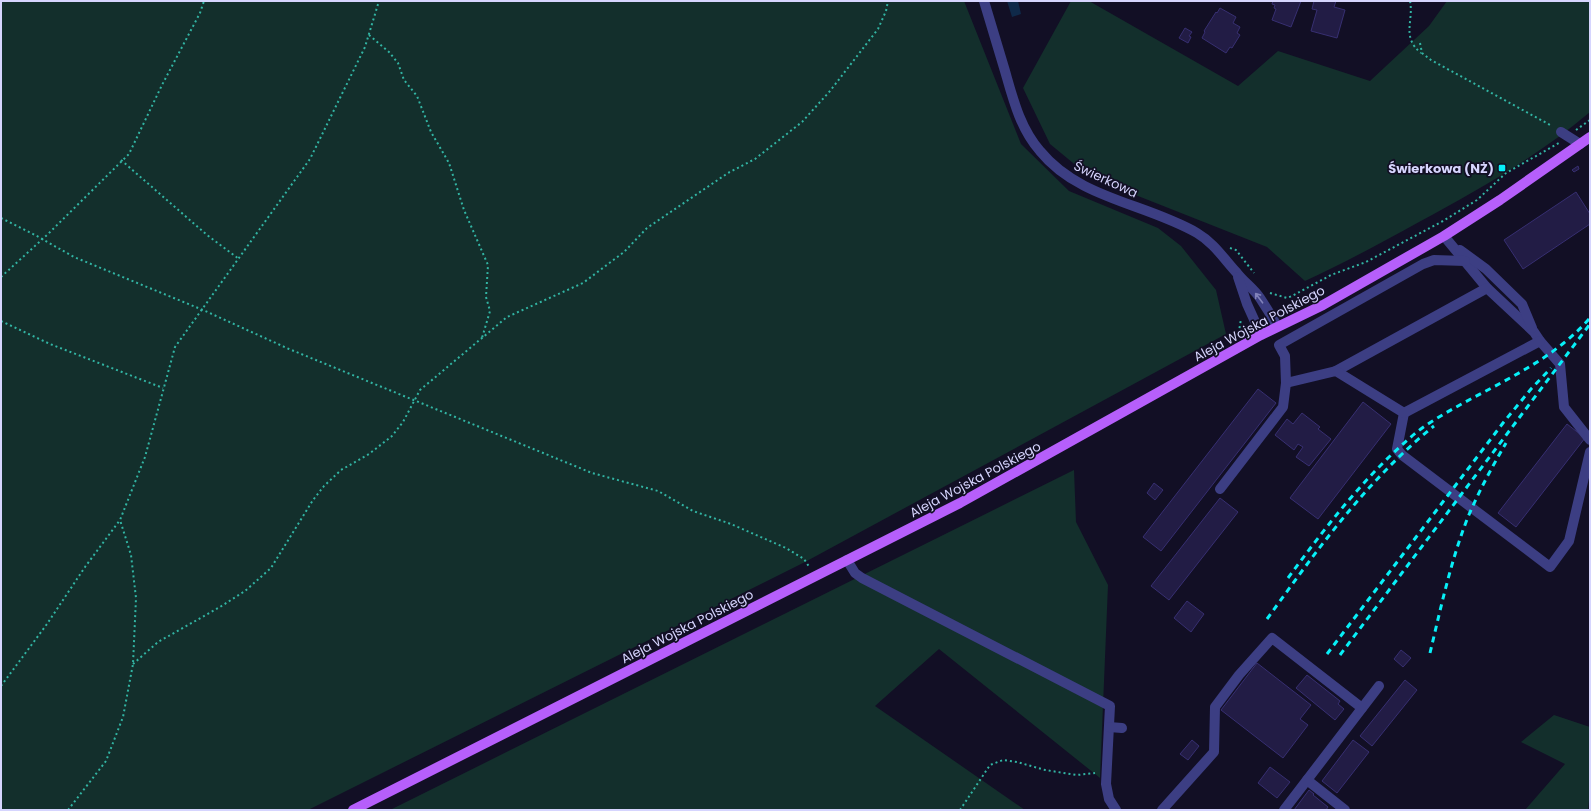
<svg xmlns="http://www.w3.org/2000/svg" width="1591" height="811" viewBox="0 0 1591 811" font-family="Poppins,sans-serif">
  <style>
    .green { fill: #132f2c }
    .water { fill: #0f2949 }
    .building { fill: #221c45; stroke: #372f71 }
    .lines { fill: none; stroke-linecap: round; stroke-linejoin: round }
    .path { stroke: #32b4a3; stroke-width: 2; stroke-dasharray: 2 3; stroke-linecap: butt }
    .minor { stroke: #3c3e83; stroke-width: 10 }
    .major { stroke: #b65ffb; stroke-width: 10 }
    .rail { stroke: #07f0f8; stroke-width: 3; stroke-dasharray: 6 5; stroke-linecap: butt }
    .oneway { stroke: #8182ba }
    .poi-dot { fill: #07f0f8; stroke: #120f25; stroke-width: 1.5 }
    .labels { text-anchor: middle; stroke-width: 3.5; stroke-linejoin: round; paint-order: stroke }
    .poi-label { font-size: 13px; font-weight: bold; fill: #d6d5fe; stroke: #120f25; text-anchor: end }
    .street-label { font-size: 13px; fill: #d6d5fe; stroke: #120f25 }
  </style>
  <rect width="100%" height="100%" fill="#120f25"/>
  <g class="green">
    <polygon points="1,1 964,1 1021,144 1069,191 1158,228 1181,246 1216,290 1226,334 805,562 308,810 1,810"/>
    <path d="M1071 1H1089L1238 86 1278 51 1370 81 1429 26 1447 1H1590V112C1538 156 1478 190 1419 222 1381 243 1344 263 1305 281L1267 247 1090 177 1050 144 1023 88Z"/>
    <polygon points="1074,470 1076,522 1108,585 1100,778 939,649 875,706 1025,810 390,810"/>
    <polygon points="1554,715 1590,727 1590,791 1588,810 1525,810 1565,764 1521,742"/>
  </g>
  <polygon class="water" points="1007,1 1018,1 1021,14 1012,17"/>
  <g class="building">
    <polygon points="1273,1 1301,1 1291,27 1272,20 1276,9 1274,8 1275,5 1272,4"/>
    <polygon points="1314,1 1336,1 1334,7 1345,10 1337,38 1311,31 1317,10 1312,9"/>
    <polygon points="1220,8 1236,17 1233,23 1240,27 1237,33 1240,35 1232,48 1230,47 1226,53 1202,38 1205,32 1204,31 1216,12 1217,13"/>
    <polygon points="1185,28 1192,32 1189,36 1191,37 1188,43 1179,38"/>
    <polygon points="1578,166 1579,169 1574,172 1572,170"/>
    <polygon points="1576,192 1590,214 1590,224 1523,269 1504,240"/>
    <polygon points="1258,389 1276,403 1161,551 1143,537"/>
    <polygon points="1363,402 1391,424 1318,519 1290,498"/>
    <polygon points="1302,413 1320,427 1318,429 1331,439 1309,466 1296,457 1303,447 1298,444 1294,450 1275,435 1287,419 1293,424"/>
    <polygon points="1567,424 1585,438 1516,527 1498,513"/>
    <polygon points="1154,483 1163,490 1155,500 1147,493"/>
    <polygon points="1220,498 1238,512 1169,600 1151,586"/>
    <polygon points="1187,601 1204,614 1191,632 1174,618"/>
    <polygon points="1401,650 1411,658 1403,667 1394,659"/>
    <polygon points="1257,663 1311,705 1300,719 1308,725 1283,758 1221,710"/>
    <polygon points="1307,675 1340,701 1338,704 1344,709 1335,720 1296,688"/>
    <polygon points="1405,680 1417,690 1372,746 1360,736"/>
    <polygon points="1192,740 1199,746 1188,760 1180,754"/>
    <polygon points="1353,740 1369,752 1337,793 1322,781"/>
    <polygon points="1270,767 1290,782 1277,798 1258,783"/>
    <polygon points="1309,790 1314,794 1313,795 1328,807 1326,810 1294,810"/>
  </g>
  <g class="lines">
    <g class="path">
      <path d="M1410 1C1414 21 1401 37 1421 53"/>
      <polyline points="369,35 389,52 398,63 404,80 417,96 431,132 449,163 464,210 488,265 486,297 490,311 482,338"/>
      <polyline points="1420,43 1422,53 1431,60 1552,126"/>
      <polyline points="1576,130 1590,120"/>
      <polyline points="121,160 207,235 239,259"/>
      <polyline points="1,218 35,235 74,257 203,310 289,349 592,473 658,491 693,511 731,524 786,548 804,559 810,568"/>
      <polyline points="1230,248 1236,250 1254,273"/>
      <polyline points="1,277 48,234 129,154 162,85 200,13 204,1"/>
      <polyline points="1270,293 1287,298 1292,296 1331,275 1366,262 1443,221 1477,200 1506,173 1559,143"/>
      <polyline points="1,321 50,344 163,388"/>
      <polyline points="1234,336 1239,331 1241,319"/>
      <polyline points="133,664 158,642 220,607 245,591 271,568 313,500 324,486 341,470 369,454 392,436 403,422 420,390 507,317 583,283 624,252 647,228 728,173 755,159 802,122 830,91 878,29 886,11 888,1"/>
      <polyline points="1,686 47,624 85,567 120,520"/>
      <polyline points="68,810 106,761 123,717 133,664 136,598 131,555 120,520 145,457 175,347 310,159 365,47 379,1"/>
      <polyline points="960,810 990,765 1003,760 1017,762 1045,770 1077,775 1095,773"/>
    </g>
    <g class="minor">
      <path d="M984 1C991 24 998 48 1005 71 1013 99 1020 128 1040 151 1079 199 1145 203 1197 233 1214 243 1224 259 1237 273 1244 282 1254 289 1260 298 1266 307 1272 317 1277 326"/>
      <polyline points="1561,132 1580,144"/>
      <polyline points="1444,236 1487,288 1534,332 1540,341 1560,364 1564,407 1590,440"/>
      <polyline points="1460,250 1486,269 1522,304 1532,328"/>
      <polyline points="1238,277 1247,304 1261,335"/>
      <polyline points="1336,371 1487,288"/>
      <polyline points="1286,383 1336,371 1404,413 1397,449 1402,455 1550,567 1569,541 1590,452"/>
      <polyline points="1404,413 1540,341"/>
      <polyline points="1220,489 1283,407 1286,383 1285,356 1279,345 1423,264 1434,260 1465,261"/>
      <polyline points="847,560 855,573 862,578 1110,706 1106,784 1109,799 1116,810"/>
      <polyline points="1109,727 1122,728"/>
      <polyline points="1307,780 1345,810"/>
      <polyline points="1162,810 1214,752 1215,707 1239,675 1272,638 1362,708"/>
      <polyline points="1284,810 1379,686"/>
    </g>
    <polyline class="major" points="353,810 960,503 1261,335 1323,305 1444,236 1500,200 1590,137"/>
    <g class="rail">
      <path d="M1288 578C1319 536 1351 494 1389 457 1402 445 1415 432 1431 422 1484 388 1547 367 1590 318"/>
      <path d="M1267 619C1317 550 1367 480 1434 426"/>
      <path d="M1430 653C1441 607 1451 560 1468 517 1479 491 1492 467 1506 443"/>
      <polyline points="1327,654 1503,423 1531,389 1551,368"/>
      <polyline points="1340,655 1590,324"/>
    </g>
  </g>
  <defs><path id="oneway-shaft" d="M-6 0H5M1.5-3L5.5 0L1.5 3" fill="none" stroke-width="1.6" stroke-linecap="round" stroke-linejoin="round"/></defs>
  <use class="oneway" href="#oneway-shaft" transform="translate(1259 298) rotate(-127)"/>
  <rect class="poi-dot" x="1498" y="164" width="8" height="8" rx="2"/>
  <g class="labels">
    <g class="poi-label">
      <text x="1494" y="173">Świerkowa (NŻ)</text>
    </g>
    <g class="street-label">
      <text transform="translate(1106 179) rotate(25)" y="5">Świerkowa</text>
      <text transform="translate(1259 323) rotate(-28)" y="5">Aleja Wojska Polskiego</text>
      <text transform="translate(975 479) rotate(-28)" y="5">Aleja Wojska Polskiego</text>
      <text transform="translate(687 626) rotate(-27)" y="5">Aleja Wojska Polskiego</text>
    </g>
  </g>
  <rect width="1591" height="811" fill="none" stroke="#d6d5fe" stroke-width="4"/>
</svg>
